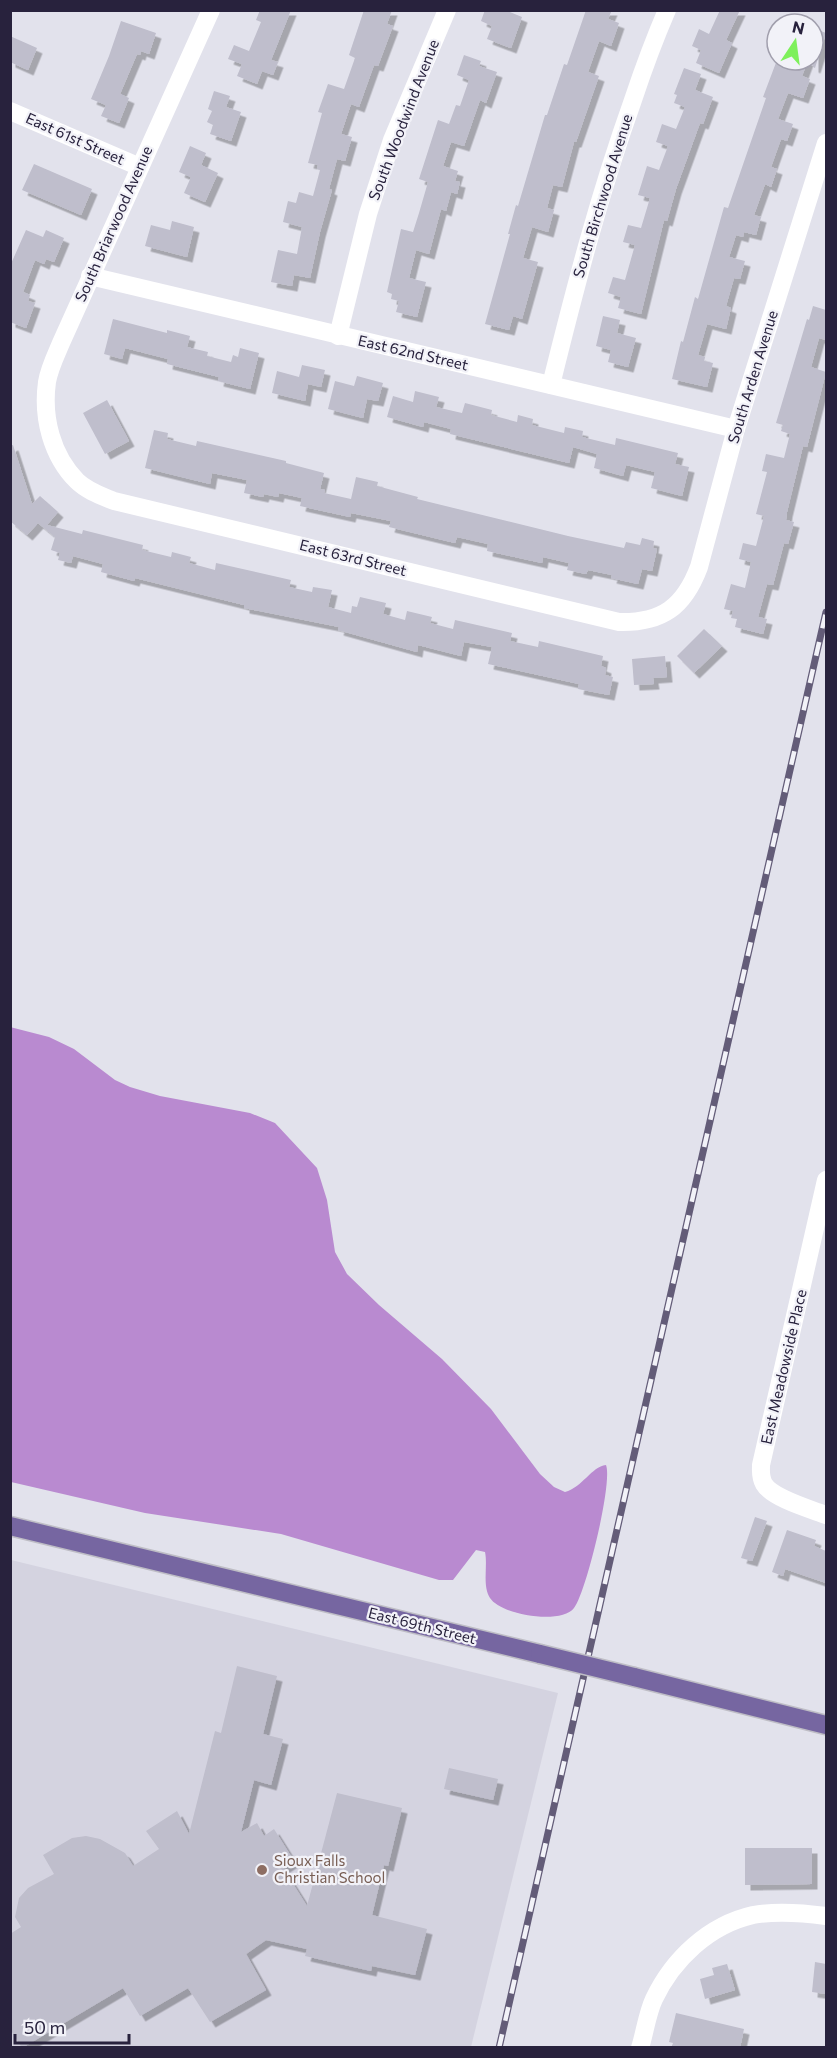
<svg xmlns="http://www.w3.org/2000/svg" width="837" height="2058" viewBox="0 0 837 2058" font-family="Commissioner,sans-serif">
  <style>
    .built { fill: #d4d3e0 }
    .water { fill: #b98ad0 }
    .building { fill: #bfbecc; filter: url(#shadow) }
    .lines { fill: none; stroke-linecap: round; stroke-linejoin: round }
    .major-casing { stroke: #bebdc5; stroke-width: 21 }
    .minor { stroke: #fff; stroke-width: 18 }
    .major { stroke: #7666a1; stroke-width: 18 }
    .rail-casing { stroke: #635c78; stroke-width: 7 }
    .rail { stroke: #f2f2f8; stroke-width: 4.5; stroke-dasharray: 14; stroke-linecap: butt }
    .major-bridge-casing { stroke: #bebdc5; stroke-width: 21; stroke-linecap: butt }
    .major-bridge { stroke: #7666a1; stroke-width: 18 }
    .education-dot { fill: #8d6e63; stroke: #f2f2f8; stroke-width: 2 }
    .labels { text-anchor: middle; stroke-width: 4.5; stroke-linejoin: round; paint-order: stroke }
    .street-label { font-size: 15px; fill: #28223d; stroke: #f2f2f8 }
    .education-label { font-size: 15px; fill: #785e54; stroke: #f2f2f8; text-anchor: start }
  </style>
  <defs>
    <filter id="shadow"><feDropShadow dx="5.5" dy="5.5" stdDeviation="0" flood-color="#0004"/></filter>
  </defs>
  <rect width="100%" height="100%" fill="#e2e2ec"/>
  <polygon class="built" points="11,1560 558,1693 471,2047 11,2048"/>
  <path class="water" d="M10 1027 49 1037 74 1049 115 1080 130 1087 160 1096 250 1113 275 1123 317 1168 327 1200 335 1252 347 1274 379 1305 442 1359 491 1409 540 1474 554 1487 565 1492C583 1487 591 1467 606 1465 613 1482 586 1593 574 1608 561 1625 501 1615 490 1598 482 1586 488 1566 485 1552L476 1550 453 1580H439L281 1534 145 1513 11 1482Z"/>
  <g class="building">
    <polygon points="260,10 291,10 271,60 278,62 273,75 262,71 257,84 237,76 242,64 228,59 234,45 249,51 261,22 256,20"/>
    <polygon points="364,10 392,10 387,24 393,26 378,66 374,65 359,107 351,104 341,134 352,137 345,161 337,159 329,189 332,190 320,232 310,278 294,275 292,286 271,282 278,250 297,254 302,227 283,222 288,201 296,203 299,192 313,196 320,170 317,169 318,165 308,163 322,113 318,112 328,84 344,89 355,58 349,55"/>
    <polygon points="485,10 505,10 522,17 511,48 487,39 492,26 481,21"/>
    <polygon points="586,10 612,10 608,19 619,23 611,46 599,41 588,72 599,76 576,142 574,142 562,187 553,185 547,208 554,210 548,232 532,227 523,258 538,262 522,319 513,316 509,330 485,324 510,234 508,234 516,205 518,206 545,115 547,115 564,64 567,65"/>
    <polygon points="720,10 740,10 726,40 732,43 719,73 696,63 701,50 692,46 699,29 709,34"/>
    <polygon points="121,21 156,33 149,54 141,51 140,55 137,54 120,94 129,98 119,123 101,116 106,105 91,99 109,56"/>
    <polygon points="813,28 826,33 815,68 813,67"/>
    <polygon points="10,36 37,48 28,70 10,62"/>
    <polygon points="464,55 481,61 479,66 497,72 486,103 480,100 464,146 451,142 443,166 458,171 455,181 460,182 457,194 451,192 446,211 441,209 429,254 416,250 409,278 426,282 417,317 396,312 399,301 391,299 392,294 387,292 401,229 413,232 419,213 428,182 419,179 438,120 449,124 456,105 460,106 469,80 457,75"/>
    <polygon points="777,60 808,60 802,76 810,79 803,98 788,93 778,119 793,124 787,141 781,139 771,167 777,169 771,187 765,184 754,215 761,217 756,235 744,232 743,237 736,235 729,257 745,261 740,279 734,278 726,306 731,308 726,329 707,324 698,355 705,357 704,361 713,363 707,387 672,379 681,341 683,342 695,297 698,299 724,207 728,208 766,98 763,97"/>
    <polygon points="684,68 701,74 695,90 713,97 703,124 700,123 676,189 667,221 664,220 641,314 618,308 621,297 608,293 613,277 625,280 635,245 623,242 628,225 641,228 650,198 638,195 647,166 659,170 668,146 656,142 662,124 676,129 685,107 674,103 677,95 674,94"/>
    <polygon points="214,91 230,96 226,107 241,112 231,141 210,134 213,125 207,122 212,111 208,109"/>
    <polygon points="190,146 206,153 201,165 218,173 205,202 184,193 191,177 179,172"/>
    <polygon points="34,164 92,189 81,215 22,190"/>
    <polygon points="172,221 194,227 187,257 145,246 151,225 170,230"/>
    <polygon points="26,230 43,237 46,230 64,238 54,262 46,259 44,264 35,260 23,292 30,295 28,301 35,303 26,328 10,322 10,266"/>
    <polygon points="813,306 826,310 826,340 819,338 811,367 826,372 807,447 803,446 787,512 786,520 794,522 788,544 784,543 773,585 767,584 758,617 767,619 763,634 735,627 737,619 731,618 733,611 724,609 731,584 745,588 751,562 739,559 743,543 756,546 764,516 756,514 767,472 762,471 766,454 784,458 790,434 781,431 783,425 776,423 807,319 809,320"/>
    <polygon points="603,316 620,320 617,333 636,338 628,367 608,362 611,350 596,346"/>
    <polygon points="113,319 167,333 167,330 190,336 187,347 208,352 207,356 231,362 233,355 238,357 240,348 259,353 250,389 218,381 219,377 167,364 168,359 125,348 122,359 104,354"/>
    <polygon points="302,365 325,370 321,387 308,384 305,401 272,393 277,371 299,377"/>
    <polygon points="357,376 383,383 378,401 367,399 363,418 328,409 335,381 354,386"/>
    <polygon points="415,391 439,397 436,407 462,413 465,403 492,410 491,415 517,422 518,415 533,419 532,425 564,433 565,427 583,431 582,437 615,445 616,438 678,453 675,464 689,467 682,496 651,488 655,472 626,465 623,476 594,468 597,454 573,447 569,463 450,434 451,429 424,422 423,427 387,417 393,396 413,402"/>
    <polygon points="107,400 129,441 105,454 83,413"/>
    <polygon points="154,430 168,433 167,439 196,446 197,441 286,461 286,463 324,473 320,489 325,490 324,493 351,499 356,477 378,482 377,486 418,497 417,499 568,536 624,548 626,542 640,545 642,538 654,541 653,548 657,549 652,571 642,569 638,584 611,578 612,575 588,570 586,574 567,570 569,563 543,557 542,563 487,551 488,544 457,537 455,543 389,527 391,521 351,513 350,517 300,506 302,498 279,493 278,497 264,494 263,497 244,493 247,480 212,473 210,484 145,468"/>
    <polygon points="13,445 32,504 40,496 58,512 47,525 82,534 83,530 143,545 142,550 171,557 172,552 191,557 189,563 215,570 216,563 291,580 289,587 312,592 313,587 332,590 328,607 351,613 352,606 357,607 360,597 386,603 383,614 405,620 407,611 432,617 430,623 453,629 455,620 512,633 510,641 538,647 539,641 603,656 601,666 606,668 605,675 613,677 609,695 578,689 579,684 488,664 492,647 464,642 461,656 418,645 417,652 338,630 339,627 244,608 244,605 135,578 134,581 101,572 103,564 73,556 71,563 58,560 60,553 51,550 55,537 38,523 27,535 10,521 10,446"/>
    <polygon points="704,629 722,646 694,673 677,656"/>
    <polygon points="665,656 667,677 653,678 654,684 634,685 632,659"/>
    <polygon points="755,1517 767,1521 752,1561 741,1558"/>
    <polygon points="787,1530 816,1540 814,1546 826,1551 826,1583 785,1569 783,1576 772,1572"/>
    <polygon points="237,1666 277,1676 263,1734 283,1739 271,1785 254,1780 241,1832 257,1823 264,1836 274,1829 294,1861 283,1868 307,1906 337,1793 402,1808 388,1866 384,1865 372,1915 427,1929 415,1975 372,1966 371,1971 305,1956 307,1949 266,1940 246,1954 266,1990 210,2022 188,1988 140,2016 123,1988 22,2048 10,2029 10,1934 21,1927 15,1917 19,1898 28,1888 54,1874 43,1855 72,1838 86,1836 100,1839 125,1853 133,1866 159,1849 146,1831 177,1811 189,1834 215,1731 221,1733"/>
    <polygon points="449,1768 498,1779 493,1800 444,1789"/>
    <polygon points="745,1848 812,1848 812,1884 745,1885"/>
    <polygon points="815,1962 826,1964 826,1994 812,1992"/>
    <polygon points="727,1964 735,1990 705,1999 700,1979 714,1975 712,1968"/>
    <polygon points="676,2013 744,2029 740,2048 671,2048 673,2043 669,2042"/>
  </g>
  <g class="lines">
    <defs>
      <g id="major">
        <polyline points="10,1526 540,1654"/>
        <polyline points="634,1677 826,1725"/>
      </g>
    </defs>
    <use href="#major" class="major-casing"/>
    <g class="minor">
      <path d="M211 10 61 343C56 355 49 369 47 382 42 418 52 456 77 481 87 491 102 496 114 501L619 622C662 623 684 607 699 567L736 429 826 143"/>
      <polyline points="10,111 140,167"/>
      <polyline points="90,276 736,429"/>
      <polyline points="338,336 368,214 392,140 447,10"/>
      <path d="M551 385C575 288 599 195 633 100 643 70 654 40 667 10"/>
      <path d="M826 1180 761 1465C761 1472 760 1477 764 1484 772 1498 810 1509 826 1515"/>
      <path d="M640 2048C645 2032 647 2014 654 1999 673 1959 709 1925 753 1915 775 1911 804 1913 826 1916"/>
    </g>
    <use href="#major" class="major"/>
    <defs>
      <polyline id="rail" points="499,2048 826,612"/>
    </defs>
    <use href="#rail" class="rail-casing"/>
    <use href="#rail" class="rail"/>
    <defs>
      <polyline id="major-bridge" points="540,1654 634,1677"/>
    </defs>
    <use href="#major-bridge" class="major-bridge-casing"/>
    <use href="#major-bridge" class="major-bridge"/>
  </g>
  <circle class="education-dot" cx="262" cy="1870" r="6"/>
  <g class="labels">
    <g class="street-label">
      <text transform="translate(404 120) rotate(-69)" y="5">South Woodwind Avenue</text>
      <text transform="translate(75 139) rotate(24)" y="5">East 61st Street</text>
      <text transform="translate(603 196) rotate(-73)" y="5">South Birchwood Avenue</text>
      <text transform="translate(114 224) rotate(-66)" y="5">South Briarwood Avenue</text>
      <text transform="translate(413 353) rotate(13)" y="5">East 62nd Street</text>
      <text transform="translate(753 377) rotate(-73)" y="5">South Arden Avenue</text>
      <text transform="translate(353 558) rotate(14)" y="5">East 63rd Street</text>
      <text transform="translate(784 1367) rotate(-77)" y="5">East Meadowside Place</text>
      <text transform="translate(422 1626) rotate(14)" y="5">East 69th Street</text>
    </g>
    <g class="education-label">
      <text x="274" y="1866">Sioux Falls<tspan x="274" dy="17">Christian School</tspan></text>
    </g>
  </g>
  <rect width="837" height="2058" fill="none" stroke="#28223d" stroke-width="24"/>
  <g transform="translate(795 42) rotate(13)"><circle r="28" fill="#f2f2f8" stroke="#a19fad" stroke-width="1.5"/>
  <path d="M0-4.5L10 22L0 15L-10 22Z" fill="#7ef05b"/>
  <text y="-9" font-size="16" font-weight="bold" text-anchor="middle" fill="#28223d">N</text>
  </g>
  <path d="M15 2034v9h114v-9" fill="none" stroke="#28223d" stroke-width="3"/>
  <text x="24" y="2034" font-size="18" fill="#28223d" stroke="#f2f2f8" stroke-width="4.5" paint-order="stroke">50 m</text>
</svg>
